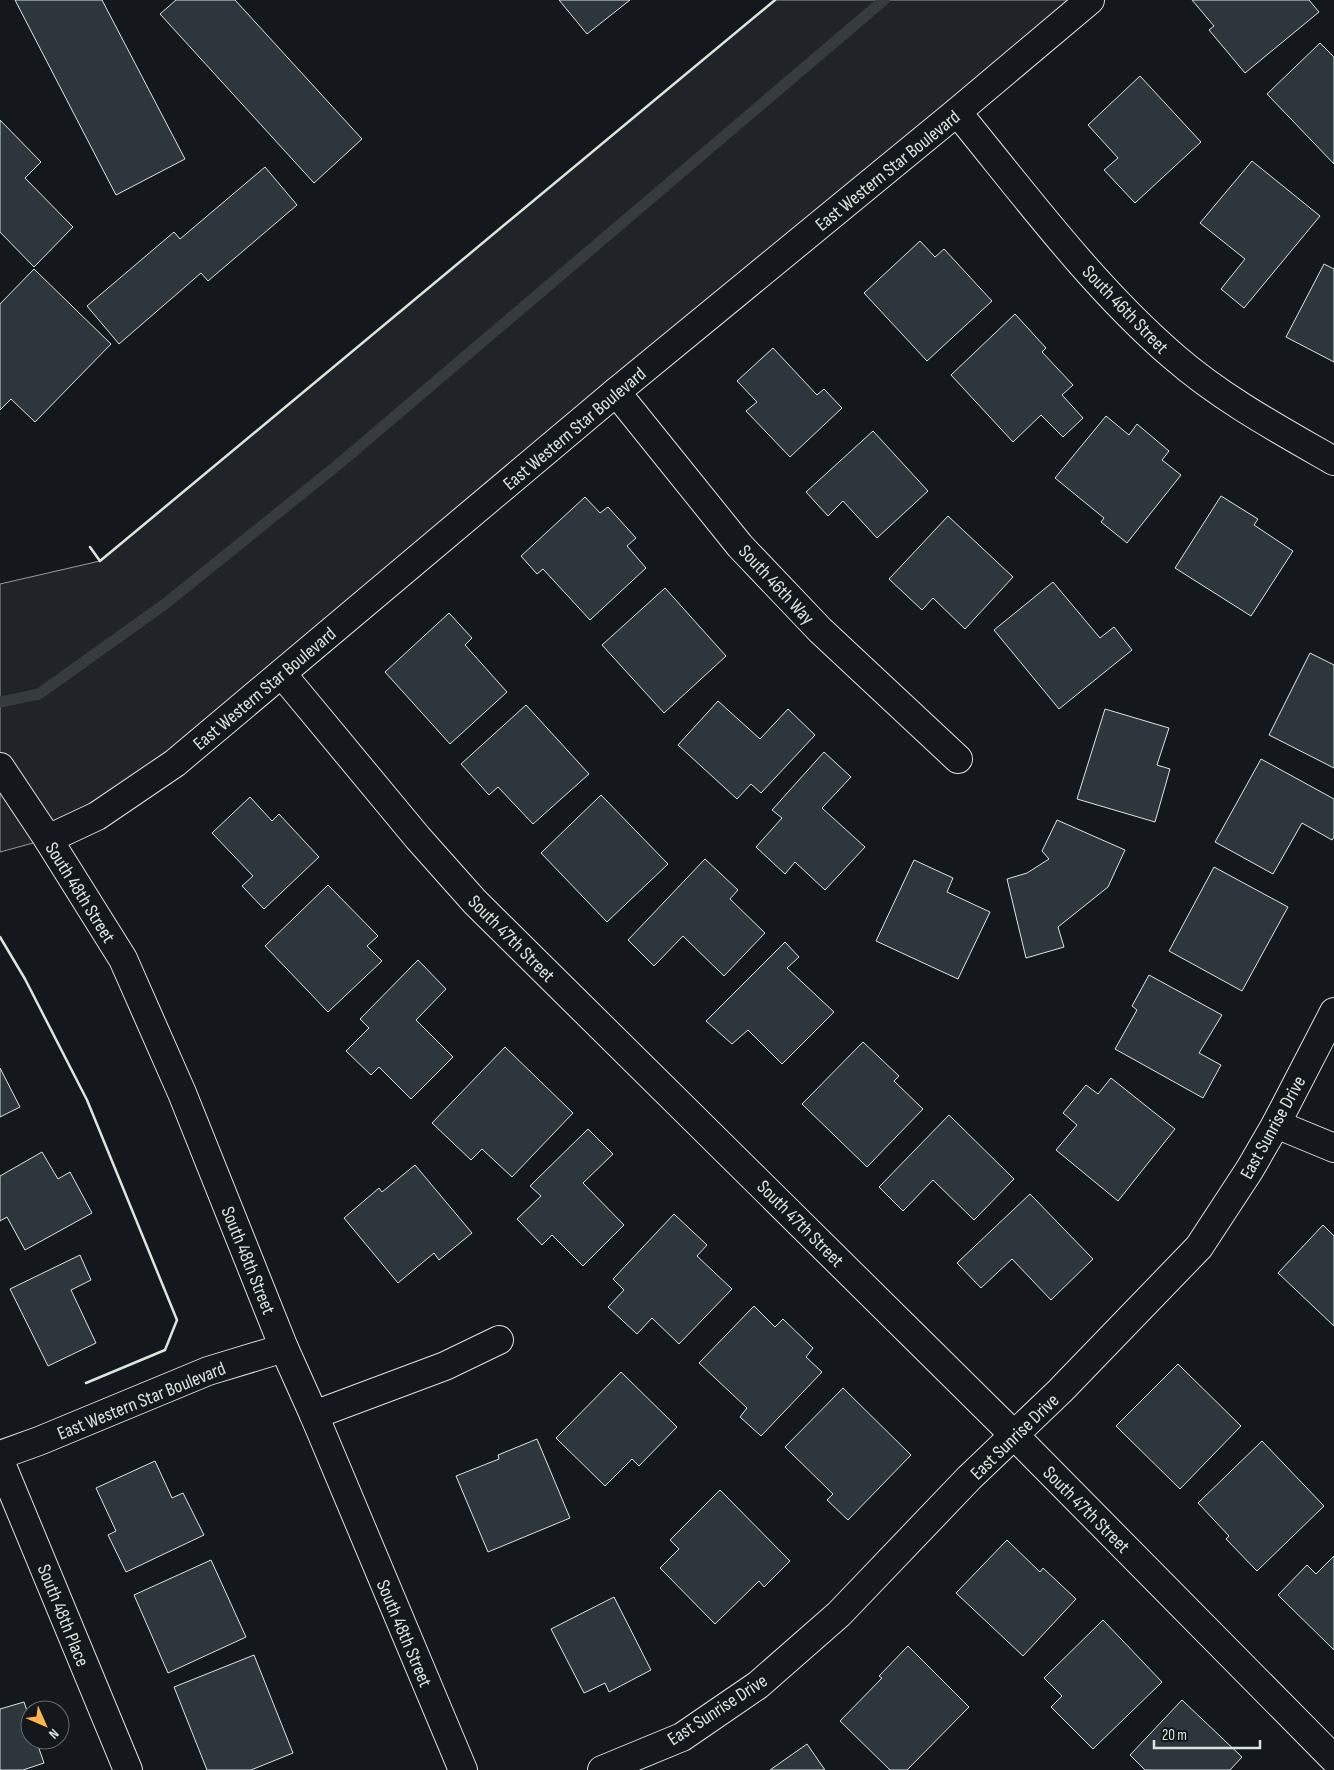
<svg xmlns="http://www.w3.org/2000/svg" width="1334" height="1770" viewBox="0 0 1334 1770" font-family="'Sofia Sans Condensed',sans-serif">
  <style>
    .green { fill: #202428; stroke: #939e99 }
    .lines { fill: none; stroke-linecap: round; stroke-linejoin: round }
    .stream { stroke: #363b3e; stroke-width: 11 }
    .building { fill: #2c363c; stroke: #d8e6dc }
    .minor-casing { stroke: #d8e6dc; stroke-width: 30 }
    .secondary-casing { stroke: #d8e6dc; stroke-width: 30 }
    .minor { stroke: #14181c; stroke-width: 28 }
    .secondary { stroke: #14181c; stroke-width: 28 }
    .wall { stroke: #d8e6dc; stroke-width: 2.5 }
    .labels { text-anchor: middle; stroke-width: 4; stroke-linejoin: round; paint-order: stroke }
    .street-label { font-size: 19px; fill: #d8e6dc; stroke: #14181c }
  </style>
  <rect width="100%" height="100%" fill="#14181c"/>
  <polygon class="green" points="775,0 1090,0 175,763 48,839 0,852 0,584 100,561"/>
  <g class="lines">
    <polyline class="stream" points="0,702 39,694 165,604 340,463 884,0"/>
  </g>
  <g class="building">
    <polygon points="15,0 102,0 185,159 116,195"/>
    <polygon points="176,0 235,0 362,139 314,183 160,14"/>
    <polygon points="559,0 630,0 587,34"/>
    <polygon points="1192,0 1309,0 1319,12 1245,73 1209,30 1214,26"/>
    <polygon points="1320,43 1334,57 1334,164 1267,94"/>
    <polygon points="1140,76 1201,142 1135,203 1104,170 1118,158 1088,125"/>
    <polygon points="0,120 41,162 25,178 73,227 34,267 0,232"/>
    <polygon points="1252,161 1320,216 1244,308 1221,289 1245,259 1200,223"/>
    <polygon points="265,167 297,205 208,281 201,273 119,344 87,306 174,232 180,239"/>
    <polygon points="920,241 935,257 944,249 992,301 927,361 864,293"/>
    <polygon points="1324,264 1334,269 1334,362 1286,337"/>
    <polygon points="34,269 111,344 35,422 11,399 0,410 0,304"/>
    <polygon points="1015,314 1046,348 1042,352 1073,385 1062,395 1083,418 1063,437 1041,415 1013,442 951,375"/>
    <polygon points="773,348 817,395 824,389 842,408 790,457 746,411 757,402 737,381"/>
    <polygon points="1106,416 1129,435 1137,424 1169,451 1162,460 1181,475 1127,543 1101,522 1104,518 1055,478"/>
    <polygon points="873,431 928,491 877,538 843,501 828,516 806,492"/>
    <polygon points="1221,496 1258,519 1254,525 1293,551 1251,616 1175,568"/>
    <polygon points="585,497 600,513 608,507 636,538 627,546 646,568 590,620 543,569 537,574 521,556"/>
    <polygon points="948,516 1013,577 965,629 933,598 922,610 889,579"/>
    <polygon points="1053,582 1100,638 1114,627 1132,650 1059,709 994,630"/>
    <polygon points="665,588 726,656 664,713 602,645"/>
    <polygon points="449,613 472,638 465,645 507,692 450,744 385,672"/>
    <polygon points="1310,653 1334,665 1334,768 1269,735"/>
    <polygon points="718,701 760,739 788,709 815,735 761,793 751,784 737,799 678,745"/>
    <polygon points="526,705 589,774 533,824 498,787 489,795 461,764"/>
    <polygon points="1105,709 1169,728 1157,765 1170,769 1155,822 1077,799"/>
    <polygon points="824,752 851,777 822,808 865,847 825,890 795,862 785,874 756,847 782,818 772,810"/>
    <polygon points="1261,759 1334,799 1334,837 1332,840 1302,823 1273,874 1215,842"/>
    <polygon points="601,795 668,864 607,922 541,853"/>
    <polygon points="250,797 272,821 279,814 319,857 264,909 242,886 253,876 212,833"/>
    <polygon points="1057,820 1125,850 1108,887 1058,927 1064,947 1026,958 1007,879 1027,873 1049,859 1042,851"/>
    <polygon points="705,859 738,890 730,899 765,933 724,976 683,936 654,966 628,940"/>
    <polygon points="914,860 953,878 947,892 990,912 958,979 876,941"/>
    <polygon points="1214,867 1288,907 1242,991 1169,951"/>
    <polygon points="328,885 378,936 367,946 382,961 328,1012 265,946"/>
    <polygon points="785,942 799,957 787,968 834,1012 782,1064 748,1030 732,1044 706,1021"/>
    <polygon points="418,960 446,989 416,1020 453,1057 411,1099 379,1067 371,1075 346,1051 369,1028 360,1019"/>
    <polygon points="1149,975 1222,1015 1199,1053 1221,1065 1203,1098 1115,1049 1137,1010 1132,1006"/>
    <polygon points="863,1042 899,1076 894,1081 923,1109 867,1167 802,1104"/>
    <polygon points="505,1047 573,1113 512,1177 482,1149 471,1160 432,1123"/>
    <polygon points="0,1068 20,1107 0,1117"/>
    <polygon points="1111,1078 1175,1129 1118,1201 1056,1150 1077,1125 1063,1113 1086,1085 1098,1094"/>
    <polygon points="949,1115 1014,1179 974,1220 933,1180 903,1211 879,1187"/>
    <polygon points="588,1129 613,1154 583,1183 624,1225 583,1266 552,1235 542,1245 517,1219 541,1196 530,1186"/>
    <polygon points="42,1152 58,1179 70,1172 92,1213 25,1250 7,1217 0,1221 0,1176"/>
    <polygon points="415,1165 472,1233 439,1260 434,1253 398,1283 344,1218 379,1188 382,1192"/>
    <polygon points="1030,1194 1093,1259 1051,1300 1012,1259 981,1288 957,1263"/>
    <polygon points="674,1214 707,1245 697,1256 732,1289 679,1344 652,1318 637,1334 608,1307 624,1290 613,1279"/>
    <polygon points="1323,1225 1334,1236 1334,1326 1278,1273"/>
    <polygon points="80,1255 91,1280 71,1290 96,1343 48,1366 10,1289"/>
    <polygon points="754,1306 775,1327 783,1319 813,1348 806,1357 822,1372 761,1436 740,1417 747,1408 699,1363"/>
    <polygon points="1178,1364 1241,1426 1180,1489 1116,1426"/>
    <polygon points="621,1372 677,1427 639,1466 632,1459 605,1486 556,1438"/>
    <polygon points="843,1388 911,1455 848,1520 827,1500 833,1494 785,1447"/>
    <polygon points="537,1439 570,1518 488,1552 456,1476 499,1459 498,1455"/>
    <polygon points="1262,1441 1324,1506 1257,1571 1226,1539 1229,1536 1198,1503"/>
    <polygon points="155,1461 172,1498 183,1493 204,1535 126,1572 108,1535 116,1531 96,1488"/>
    <polygon points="720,1490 790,1561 764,1587 759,1581 715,1624 660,1568 679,1549 670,1540"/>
    <polygon points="1007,1540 1040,1572 1043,1568 1076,1599 1023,1656 956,1593"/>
    <polygon points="1334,1556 1334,1650 1278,1595 1307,1565 1316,1574"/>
    <polygon points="211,1560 246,1637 168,1673 134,1595"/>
    <polygon points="614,1597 651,1670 609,1692 605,1683 584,1693 551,1629"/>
    <polygon points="1103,1620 1162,1682 1093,1749 1051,1707 1062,1696 1044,1678"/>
    <polygon points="908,1646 969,1707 907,1770 890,1770 840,1721 882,1678 879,1676"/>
    <polygon points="254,1655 293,1753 251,1770 207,1770 174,1687"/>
    <polygon points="1182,1700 1242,1757 1230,1770 1145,1770 1130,1755"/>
    <polygon points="24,1702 30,1720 30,1740 36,1740 44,1763 23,1770 0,1770 0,1709"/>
    <polygon points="807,1744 825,1770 770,1770"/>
  </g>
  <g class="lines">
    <defs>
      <g id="minor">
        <path d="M957 112C1025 195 1092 286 1173 356 1221 398 1278 429 1334 461"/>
        <polyline points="616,392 740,546 820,630 958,759"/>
        <polyline points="282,674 418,838 475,902 1013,1434 1334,1759"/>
        <polyline points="48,839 97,816 175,763 616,392 957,112 1090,0"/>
        <polyline points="1276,1124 1334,1148"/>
        <polyline points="314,1415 445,1366 499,1340"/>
        <polyline points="0,1455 39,1441 208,1371 284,1348"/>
        <polyline points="0,1461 128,1770"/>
        <polyline points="602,1770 682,1737 758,1685 839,1614 969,1478 1060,1391 1199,1247 1250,1169 1276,1124 1334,1012"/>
      </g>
      <polyline id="secondary" points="0,767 48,839 123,959 182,1093 284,1348 314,1415 463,1770"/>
    </defs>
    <use href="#minor" class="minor-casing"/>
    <use href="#secondary" class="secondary-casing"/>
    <use href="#minor" class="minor"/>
    <use href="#secondary" class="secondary"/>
    <g class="wall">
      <polyline points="90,547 100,561 775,0"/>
      <polyline points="0,937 25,979 87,1100 177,1320 165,1350 86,1383"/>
    </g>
  </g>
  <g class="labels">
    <g class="street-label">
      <text transform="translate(887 170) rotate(-39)" y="7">East Western Star Boulevard</text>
      <text transform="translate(1126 309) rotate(46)" y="7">South 46th Street</text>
      <text transform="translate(574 428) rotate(-40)" y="7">East Western Star Boulevard</text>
      <text transform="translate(777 584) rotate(47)" y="7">South 46th Way</text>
      <text transform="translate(264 688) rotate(-40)" y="7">East Western Star Boulevard</text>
      <text transform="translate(81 892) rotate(58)" y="7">South 48th Street</text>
      <text transform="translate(512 938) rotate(45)" y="7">South 47th Street</text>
      <text transform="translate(1272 1127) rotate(-61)" y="7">East Sunrise Drive</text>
      <text transform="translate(801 1223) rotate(45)" y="7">South 47th Street</text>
      <text transform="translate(249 1260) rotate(68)" y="7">South 48th Street</text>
      <text transform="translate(141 1400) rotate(-22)" y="7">East Western Star Boulevard</text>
      <text transform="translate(1014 1436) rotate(-44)" y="7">East Sunrise Drive</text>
      <text transform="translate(1087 1509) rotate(45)" y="7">South 47th Street</text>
      <text transform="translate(64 1615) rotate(68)" y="7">South 48th Place</text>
      <text transform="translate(405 1633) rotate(67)" y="7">South 48th Street</text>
      <text transform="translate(717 1709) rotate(-33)" y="7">East Sunrise Drive</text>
    </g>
  </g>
  <g transform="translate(45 1725) rotate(135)"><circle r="24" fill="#14181c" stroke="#626a69"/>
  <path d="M0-4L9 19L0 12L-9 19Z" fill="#ffb74d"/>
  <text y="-8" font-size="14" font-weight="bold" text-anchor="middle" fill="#d8e6dc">N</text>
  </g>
  <path d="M1154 1740v8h106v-8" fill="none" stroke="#d8e6dc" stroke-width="2.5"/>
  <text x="1162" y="1740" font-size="15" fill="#d8e6dc" stroke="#14181c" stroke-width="4" paint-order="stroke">20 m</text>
</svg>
